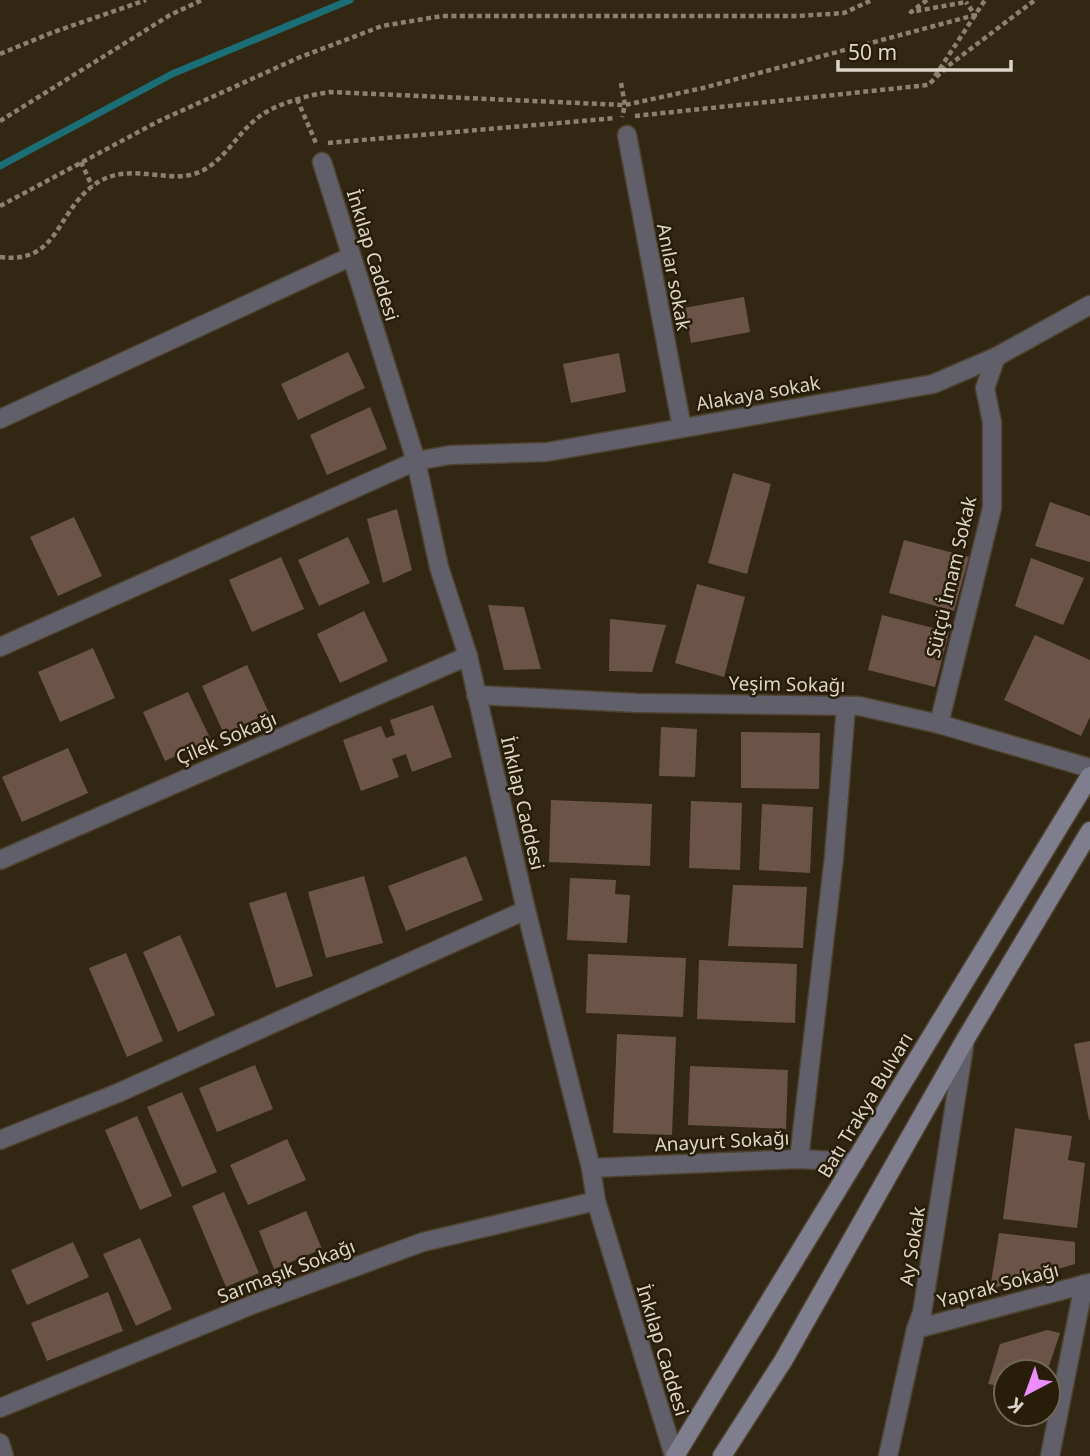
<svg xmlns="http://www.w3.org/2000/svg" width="1090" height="1456" viewBox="0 0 1090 1456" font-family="'Noto Sans',sans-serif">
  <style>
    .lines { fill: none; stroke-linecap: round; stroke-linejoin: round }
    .stream { stroke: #1c6e76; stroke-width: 7 }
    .building { fill: #6c5347 }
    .minor-casing { stroke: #4d432f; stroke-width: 21 }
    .tertiary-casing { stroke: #4d432f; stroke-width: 21 }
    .secondary-casing { stroke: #4d432f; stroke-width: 21 }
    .path { stroke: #8c8272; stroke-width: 4.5; stroke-dasharray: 5 3.5; stroke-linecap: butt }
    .minor { stroke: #605f6a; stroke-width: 18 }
    .tertiary { stroke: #605f6a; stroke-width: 18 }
    .secondary { stroke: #7f7e8f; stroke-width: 18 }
    .labels { text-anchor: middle; stroke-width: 5; stroke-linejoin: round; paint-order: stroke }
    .street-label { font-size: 19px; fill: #ddd5c9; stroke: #281d08 }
  </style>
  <rect width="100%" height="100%" fill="#322712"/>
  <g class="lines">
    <polyline class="stream" points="0,166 172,74 350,0"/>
  </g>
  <g class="building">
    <polygon points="744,297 750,332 691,343 684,308"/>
    <polygon points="348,352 365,388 298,420 281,384"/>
    <polygon points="619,353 626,392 571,403 563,364"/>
    <polygon points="370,407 387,449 327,475 310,435"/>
    <polygon points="733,473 771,484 747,574 708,563"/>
    <polygon points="1050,502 1090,516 1090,562 1035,546"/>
    <polygon points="397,509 412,570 383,583 367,519"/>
    <polygon points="74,517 102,576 58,596 30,537"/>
    <polygon points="348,537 370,583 319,606 298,560"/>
    <polygon points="904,540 969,557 954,611 889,593"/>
    <polygon points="281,557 304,609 252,632 229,580"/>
    <polygon points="1031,558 1084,578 1063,625 1015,606"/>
    <polygon points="697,584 745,597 724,677 675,663"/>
    <polygon points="488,605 524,607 541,669 504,670"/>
    <polygon points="364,611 388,661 340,683 317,634"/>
    <polygon points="882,615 949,632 935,687 868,670"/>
    <polygon points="610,619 666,625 652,672 609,671"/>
    <polygon points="1035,635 1090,660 1090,717 1081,736 1004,700"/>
    <polygon points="93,648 115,698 60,722 38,672"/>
    <polygon points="247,665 269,713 224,734 202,686"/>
    <polygon points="188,692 211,740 165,761 143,712"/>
    <polygon points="433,705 452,757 412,772 406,754 392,759 399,777 361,791 343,740 381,726 386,738 395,735 390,720"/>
    <polygon points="661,727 697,729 695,777 659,776"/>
    <polygon points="741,732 820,733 819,789 741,788"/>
    <polygon points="68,748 88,793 22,822 2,777"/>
    <polygon points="551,800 652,804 650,866 549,862"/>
    <polygon points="691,801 742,803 740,870 689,868"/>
    <polygon points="762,804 813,807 810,873 759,870"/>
    <polygon points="466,856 483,900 406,931 388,886"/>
    <polygon points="364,876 383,943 326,958 308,892"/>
    <polygon points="570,878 616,880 615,894 630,895 627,943 567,940"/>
    <polygon points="733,885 807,887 803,948 728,946"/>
    <polygon points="286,892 313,976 276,988 249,903"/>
    <polygon points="180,935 215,1015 178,1032 143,952"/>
    <polygon points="126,953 163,1041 127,1057 89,968"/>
    <polygon points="588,954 686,958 683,1017 586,1013"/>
    <polygon points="699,960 797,964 795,1023 697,1019"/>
    <polygon points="617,1034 676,1037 672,1135 613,1133"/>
    <polygon points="1090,1041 1090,1120 1089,1120 1074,1044"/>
    <polygon points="255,1065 273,1109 217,1132 199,1088"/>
    <polygon points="690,1066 788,1070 786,1129 688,1125"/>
    <polygon points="182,1092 217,1172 182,1187 147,1107"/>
    <polygon points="137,1116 172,1196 140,1210 105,1130"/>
    <polygon points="1015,1128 1072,1136 1068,1160 1085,1163 1077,1228 1003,1219"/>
    <polygon points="287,1139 306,1180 248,1205 230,1165"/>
    <polygon points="224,1192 259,1273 226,1287 192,1206"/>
    <polygon points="306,1211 322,1249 274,1269 259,1231"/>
    <polygon points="999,1233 1075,1242 1075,1264 990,1289"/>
    <polygon points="140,1238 172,1309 136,1326 103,1254"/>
    <polygon points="73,1242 89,1277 27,1305 11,1270"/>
    <polygon points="108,1292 123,1331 47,1361 31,1323"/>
    <polygon points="1047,1330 1060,1333 1047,1372 1006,1372 1006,1387 988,1384 1000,1344"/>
  </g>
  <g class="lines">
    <defs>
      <g id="minor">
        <polyline points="627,135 682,428"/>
        <polyline points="0,419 350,257"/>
        <polyline points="0,647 416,461 450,455 547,452 933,384 996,357 1090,305"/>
        <polyline points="476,695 638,703 859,706 939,724 1090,768"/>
        <polyline points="939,724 992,508 992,422 985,388 996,357"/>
        <polyline points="0,860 468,656"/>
        <polyline points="0,1140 118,1093 526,910"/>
        <polyline points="799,1159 834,857 846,706"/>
        <polyline points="591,1168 799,1159 855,1162"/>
        <polyline points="916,1329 1090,1283"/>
        <polyline points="0,1408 254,1304 423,1242 596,1201"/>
        <polyline points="888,1456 916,1329 922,1313 965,1040"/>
        <polyline points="1050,1456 1084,1284"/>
      </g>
      <g id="tertiary">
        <polyline points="322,162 416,461 439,567 468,656 526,910 591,1168 596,1201 674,1456"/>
        <polyline points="0,1443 4,1456"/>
      </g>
      <g id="secondary">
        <polyline points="675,1456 1090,776"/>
        <polyline points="722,1456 783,1361 965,1040 1090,831"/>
      </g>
    </defs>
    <use href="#minor" class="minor-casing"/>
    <use href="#tertiary" class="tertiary-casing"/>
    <use href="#secondary" class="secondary-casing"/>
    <g class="path">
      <polyline points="927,0 911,12 966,2"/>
      <polyline points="0,54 51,33 146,0"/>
      <polyline points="935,76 985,0"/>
      <polyline points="621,83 625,105 622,117"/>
      <polyline points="297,99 316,143"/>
      <polyline points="635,116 928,85 948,66 1035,0"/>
      <polyline points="0,121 170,15 202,0"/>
      <polyline points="328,143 616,118"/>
      <polyline points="81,162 92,186"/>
      <polyline points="0,206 159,121 298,58 382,26 442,16 798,16 844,13 872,0"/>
      <path d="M0 257C57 264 55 217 90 188 129 155 172 191 207 168 228 155 240 130 260 116 278 103 309 95 330 92L625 105 703 88 975 15 966 2"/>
    </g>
    <use href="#minor" class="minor"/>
    <use href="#tertiary" class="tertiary"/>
    <use href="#secondary" class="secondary"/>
  </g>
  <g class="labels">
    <g class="street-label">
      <text transform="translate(373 255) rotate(73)" y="7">İnkılap Caddesi</text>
      <text transform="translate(674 277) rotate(79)" y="7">Anılar sokak</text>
      <text transform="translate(758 393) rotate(-10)" y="7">Alakaya sokak</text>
      <text transform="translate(951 577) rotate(-77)" y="7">Sütçü İmam Sokak</text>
      <text transform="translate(787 684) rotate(1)" y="7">Yeşim Sokağı</text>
      <text transform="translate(226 738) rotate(-23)" y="7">Çilek Sokağı</text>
      <text transform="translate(523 803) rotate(77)" y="7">İnkılap Caddesi</text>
      <text transform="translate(865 1105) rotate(-59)" y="7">Batı Trakya Bulvarı</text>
      <text transform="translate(722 1141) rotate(-3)" y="7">Anayurt Sokağı</text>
      <text transform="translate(912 1246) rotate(-81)" y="7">Ay Sokak</text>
      <text transform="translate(286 1271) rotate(-21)" y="7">Sarmaşık Sokağı</text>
      <text transform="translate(998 1285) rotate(-15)" y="7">Yaprak Sokağı</text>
      <text transform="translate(663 1350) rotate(73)" y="7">İnkılap Caddesi</text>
    </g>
  </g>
  <g transform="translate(1027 1393) rotate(221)"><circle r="33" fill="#281d08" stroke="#706755" stroke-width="2"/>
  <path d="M0-5L12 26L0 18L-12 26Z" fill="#eb8dfc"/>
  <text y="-10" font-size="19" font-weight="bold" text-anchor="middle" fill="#ddd5c9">K</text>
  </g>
  <path d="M838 60v10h173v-10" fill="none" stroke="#ddd5c9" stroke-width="3.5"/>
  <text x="848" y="60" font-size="21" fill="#ddd5c9" stroke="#281d08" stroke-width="5" paint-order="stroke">50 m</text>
</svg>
